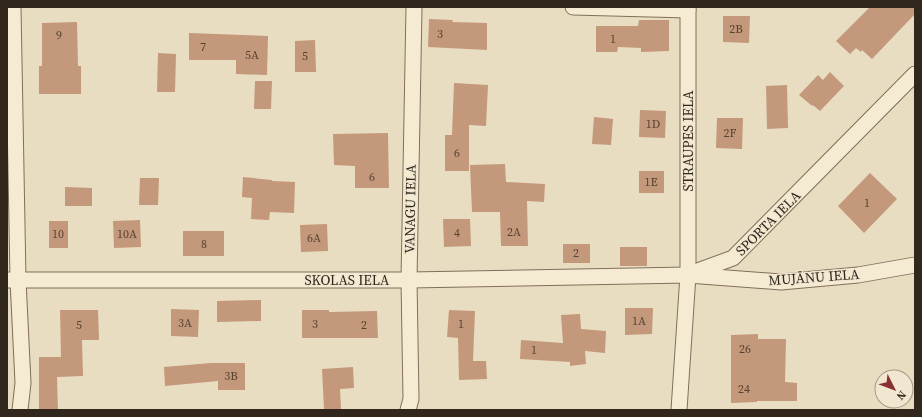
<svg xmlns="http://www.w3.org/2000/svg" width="922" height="417" viewBox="0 0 922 417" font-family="'Source Serif 4',serif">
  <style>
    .building { fill: #c4987a }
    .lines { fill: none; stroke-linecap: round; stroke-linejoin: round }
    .minor-casing { stroke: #816f5a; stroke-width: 17 }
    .minor { stroke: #f5ebd3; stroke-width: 15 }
    .labels { text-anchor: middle; stroke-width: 3; stroke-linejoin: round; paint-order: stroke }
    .number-label { font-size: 12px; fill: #564334 }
    .street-label { font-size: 14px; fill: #32271d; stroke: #f1e7d0 }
  </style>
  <rect width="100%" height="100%" fill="#e9ddc1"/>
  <g class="building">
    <polygon points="870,7 915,7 915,14 872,59 862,50 861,52 856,48 850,54 836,41"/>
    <polygon points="723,16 750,16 749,43 723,42"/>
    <polygon points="429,19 453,20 452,22 487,23 487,50 428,47"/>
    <polygon points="639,20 669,20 669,51 641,52 641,48 618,47 617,52 596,52 596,26 638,26"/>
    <polygon points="77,22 78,66 81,66 81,94 39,94 39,66 42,66 42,23"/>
    <polygon points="189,33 268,36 267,75 236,74 236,60 189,60"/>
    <polygon points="315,40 316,72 295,72 295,41"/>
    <polygon points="158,53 176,54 175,92 157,92"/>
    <polygon points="830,72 844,86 820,111 814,106 811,105 799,95 818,75 823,80"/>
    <polygon points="255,81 272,81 271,109 254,109"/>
    <polygon points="454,83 488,85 486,126 469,125 469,171 445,171 445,135 452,135"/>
    <polygon points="787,85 788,128 767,129 766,86"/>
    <polygon points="640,110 666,111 665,138 639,137"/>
    <polygon points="594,117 613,119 611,145 592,144"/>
    <polygon points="717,118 743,118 742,149 716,148"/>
    <polygon points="388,133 389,188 355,188 355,166 334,165 333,134"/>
    <polygon points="505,164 506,182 545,184 544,202 527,201 528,246 501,246 500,212 472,212 470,165"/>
    <rect x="639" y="171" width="25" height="22"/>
    <polygon points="870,173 897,199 864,233 838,206"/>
    <polygon points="243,177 272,180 272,181 295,182 294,213 270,212 269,220 251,219 252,198 242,197"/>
    <polygon points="140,178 159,178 158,205 139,205"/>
    <polygon points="65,187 92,188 92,206 65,206"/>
    <polygon points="443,219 470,219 471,246 444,247"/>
    <polygon points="140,220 141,247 114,248 113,221"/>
    <rect x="49" y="221" width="19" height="27"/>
    <polygon points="327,224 328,251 301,252 300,225"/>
    <rect x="183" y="231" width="41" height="25"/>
    <rect x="563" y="244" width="27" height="19"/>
    <rect x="620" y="247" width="27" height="19"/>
    <polygon points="261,300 261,321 217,322 217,301"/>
    <polygon points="625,308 653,308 652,334 625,335"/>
    <polygon points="171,309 199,310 198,337 171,336"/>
    <polygon points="60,310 98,310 99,340 82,340 83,376 57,377 58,410 39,410 39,357 61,357"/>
    <polygon points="302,310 329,310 329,312 377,311 378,338 302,338"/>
    <polygon points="449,310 475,311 473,361 486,361 487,379 459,380 458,338 447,337"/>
    <polygon points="580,314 581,329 606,331 605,353 585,351 586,364 570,366 570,362 520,359 521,340 563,343 561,315"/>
    <polygon points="758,334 758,339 786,339 785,382 797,383 797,401 757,401 757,402 731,403 731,335"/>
    <polygon points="211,363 245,363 245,390 218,390 218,381 165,386 164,367"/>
    <polygon points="353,367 354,388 340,389 341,409 324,409 322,369"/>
  </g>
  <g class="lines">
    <defs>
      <g id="minor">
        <polyline points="13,7 18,280 23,383 20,410"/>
        <polyline points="573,7 688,10"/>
        <polyline points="692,273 733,258 915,74"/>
        <polyline points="7,280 409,280 688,275 781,282 858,275 915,265"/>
        <polyline points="408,410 411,399 409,280 414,7"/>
        <polyline points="679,410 688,275 688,7"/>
      </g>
    </defs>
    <use href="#minor" class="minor-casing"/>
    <use href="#minor" class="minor"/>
  </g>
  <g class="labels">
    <g class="number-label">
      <text x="736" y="33">2B</text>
      <text x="440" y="38">3</text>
      <text x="59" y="39">9</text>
      <text x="613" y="43">1</text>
      <text x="203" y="51">7</text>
      <text x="252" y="59">5A</text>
      <text x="305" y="60">5</text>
      <text x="653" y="128">1D</text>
      <text x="730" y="137">2F</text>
      <text x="457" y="157">6</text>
      <text x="372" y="181">6</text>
      <text x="651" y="186">1E</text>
      <text x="867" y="207">1</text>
      <text x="514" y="236">2A</text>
      <text x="457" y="237">4</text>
      <text x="58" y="238">10</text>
      <text x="127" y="238">10A</text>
      <text x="314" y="242">6A</text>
      <text x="204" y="248">8</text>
      <text x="576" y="257">2</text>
      <text x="639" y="325">1A</text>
      <text x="185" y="327">3A</text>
      <text x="315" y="328">3</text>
      <text x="461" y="328">1</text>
      <text x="79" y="329">5</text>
      <text x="364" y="329">2</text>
      <text x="745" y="353">26</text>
      <text x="534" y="354">1</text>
      <text x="231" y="380">3B</text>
      <text x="744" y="393">24</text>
    </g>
    <g class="street-label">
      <text transform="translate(688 141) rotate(-90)" y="5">STRAUPES IELA</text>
      <text transform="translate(410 209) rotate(-89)" y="5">VANAGU IELA</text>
      <text transform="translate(768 223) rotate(-45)" y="5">SPORTA IELA</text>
      <text transform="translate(814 277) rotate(-4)" y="5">MUJĀNU IELA</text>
      <text x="347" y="285">SKOLAS IELA</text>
    </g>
  </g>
  <rect width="922" height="417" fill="none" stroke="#32271d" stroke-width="16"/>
  <g transform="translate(894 389) rotate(132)"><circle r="19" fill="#f1e7d0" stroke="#a59a88"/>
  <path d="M0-3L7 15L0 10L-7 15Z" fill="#8a3032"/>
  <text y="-6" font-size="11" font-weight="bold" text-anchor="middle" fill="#32271d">N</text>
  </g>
</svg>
